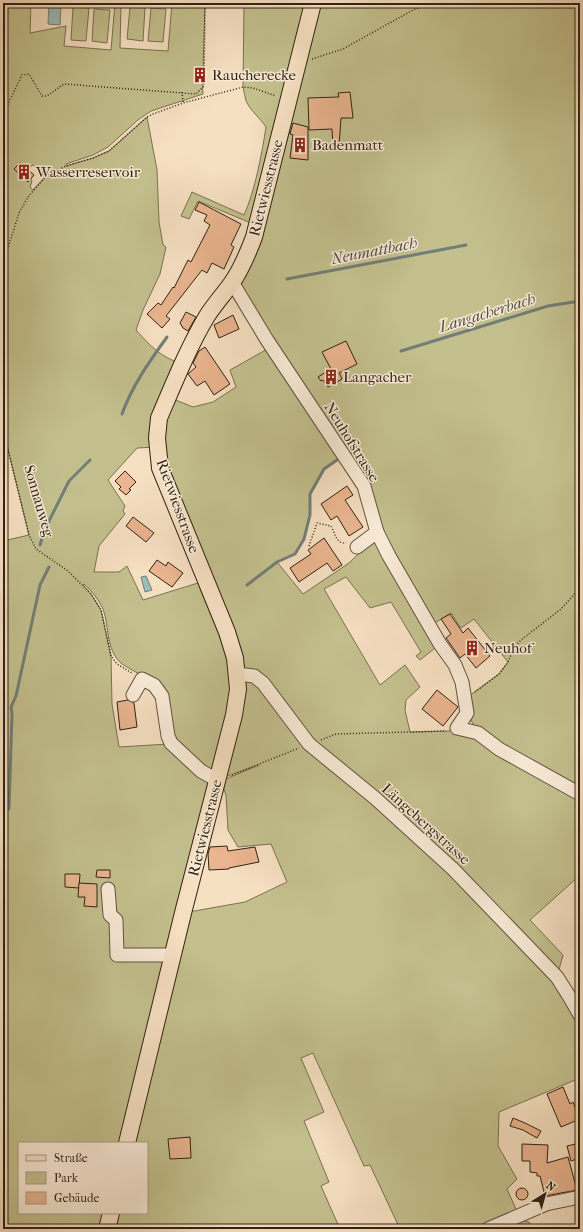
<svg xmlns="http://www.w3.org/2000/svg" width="583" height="1232" viewBox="0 0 583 1232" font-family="'IM FELL French Canon',serif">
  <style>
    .green { fill: #c3c08e; stroke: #7a7150; fill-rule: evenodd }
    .water { fill: #9ebcba; stroke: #727e77 }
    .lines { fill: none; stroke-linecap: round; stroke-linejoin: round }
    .stream { stroke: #727e77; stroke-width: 3 }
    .building { fill: #eab590; stroke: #302213 }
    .minor-casing { stroke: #62523f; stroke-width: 15 }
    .major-casing { stroke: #302213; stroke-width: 18 }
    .path { stroke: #302213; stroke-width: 1.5; stroke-dasharray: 1 2; stroke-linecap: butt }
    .minor { stroke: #f9ebd7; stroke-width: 13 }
    .major { stroke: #f6e0c2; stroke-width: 16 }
    .labels { text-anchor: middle; stroke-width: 3; stroke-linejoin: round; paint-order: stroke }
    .poi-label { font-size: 15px; fill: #302213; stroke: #f9ebd7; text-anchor: start }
    .street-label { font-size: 15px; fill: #302213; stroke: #f9ebd7 }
    .water-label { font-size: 16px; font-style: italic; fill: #515045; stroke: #f9ebd7 }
  </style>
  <rect width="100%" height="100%" fill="#f6e0c2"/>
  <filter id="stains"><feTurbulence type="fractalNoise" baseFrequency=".005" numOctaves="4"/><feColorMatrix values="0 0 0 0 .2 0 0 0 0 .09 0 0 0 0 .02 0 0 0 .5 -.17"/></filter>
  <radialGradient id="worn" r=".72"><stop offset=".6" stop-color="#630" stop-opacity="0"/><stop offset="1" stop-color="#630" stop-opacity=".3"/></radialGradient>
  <g class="green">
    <path d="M3 3H31L30 33 66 26 64 46 111 50 115 3H121L120 48 168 51 172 3H205L203 71H196V81H202L203 94 151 111 139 119 108 147 93 155 66 164V166L93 158 109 151 147 117 157 170 159 222 163 245 166 247 160 274 143 310 136 330C151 347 161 357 182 364L168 397 193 407 213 402 236 387 230 370 271 347 232 282 261 241 269 202 258 226 198 201 189 219 181 216 192 192 244 215C255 191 262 153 266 127 260 118 250 110 246 101 245 96 244 92 243 87L244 3H580V879L578 877 530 920 563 955 557 977 580 1015V1078L499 1112 498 1146 517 1179 507 1189 519 1216 488 1229H400L370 1165 364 1166 313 1053 301 1058 324 1112 304 1121 329 1182 321 1186 340 1229H107L111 1213H147V1143H127L183 913 245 902 287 882 271 844 238 847 228 830 226 795 221 781 259 765 222 778 237 674 157 447 137 448 108 480 125 506 123 511 125 514 99 546 94 572H119L127 566 143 600 198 583 224 646 228 661 231 694 212 772 173 741 158 685 122 664C105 649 110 628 103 609 99 600 91 590 84 584L83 585 91 594 101 610 111 656 112 704 119 747 168 744 212 784 123 1143H19V1213H106L103 1229H3V541L29 535 3 429ZM20 163 27 169 33 165 45 177 33 190 30 187 32 181 31 179 14 169ZM343 455 364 486 378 535 349 563 303 594 277 562 295 554 304 539 310 515V494L324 469ZM346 577 370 608 391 602 421 652 416 656 420 660 440 644 430 626 451 613 461 628 474 619 508 662 499 674 465 699 467 713 478 733 457 728 449 731 410 732 405 710 406 700 420 687 405 665 380 685 324 589Z"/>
    <polygon points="73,7 89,8 86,41 71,40"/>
    <polygon points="130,7 145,8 143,41 127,39"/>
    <polygon points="151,8 166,9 163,42 148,41"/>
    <polygon points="94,9 110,10 107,43 92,41"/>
    <polygon points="520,1220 529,1222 534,1229 510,1229 513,1224"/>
  </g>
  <g class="water">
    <polygon points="49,3 61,3 60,25 48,24"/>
    <polygon points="146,576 152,590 145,592 141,577"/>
  </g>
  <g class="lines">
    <g class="stream">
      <polyline points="287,279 466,245"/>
      <polyline points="401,351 548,306 580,301"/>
      <path d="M122 414C132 386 149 362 167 337"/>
      <polyline points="40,545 45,529 69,481 90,460"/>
      <polyline points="247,585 277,562 295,554 304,539 310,515 310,494 324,469 337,460"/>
      <polyline points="9,809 12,714 11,707 16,696 40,585 49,567"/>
    </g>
  </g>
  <g class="building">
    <polygon points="350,92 353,118 341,118 339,146 333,146 332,129 309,130 308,98 339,97 338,93"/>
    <polygon points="293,123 308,127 308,160 290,158 293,135 290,134"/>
    <polygon points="20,163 34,175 28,182 14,169"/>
    <polygon points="199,202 241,224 231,245 234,247 224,269 212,263 207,273 202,270 166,316 170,319 162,328 147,314 158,303 161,305 173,287 174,288 188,260 191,262 210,225 204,221 207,215 195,210"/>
    <polygon points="186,312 196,317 188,331 183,328 180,323"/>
    <polygon points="233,315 239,329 219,338 214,325"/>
    <polygon points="346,341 357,364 339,373 342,379 328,387 323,380 321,381 318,377 331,369 322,352"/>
    <polygon points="205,347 230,384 214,395 205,381 197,386 188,374 196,367 193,363 199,351"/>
    <polygon points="125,471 136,482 129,489 131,490 126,495 119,489 121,487 115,481"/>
    <polygon points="347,486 353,495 345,500 363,527 349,536 337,516 331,520 321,504"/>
    <polygon points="133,517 154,533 146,542 126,526"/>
    <polygon points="324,538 342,565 333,571 327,563 299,582 290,568 311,554 308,550"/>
    <polygon points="157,560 166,566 168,562 183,573 172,587 149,571"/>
    <polygon points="450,614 463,633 468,628 490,656 476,668 465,654 460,658 446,638 451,634 441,619"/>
    <polygon points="437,690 458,707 443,726 422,709"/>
    <polygon points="128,700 134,703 137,727 120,730 117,702"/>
    <polygon points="227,846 228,851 255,847 259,862 229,868 229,869 209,870 208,854 210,847"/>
    <polygon points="97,870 110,870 110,878 96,877"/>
    <polygon points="65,874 80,874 79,888 65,887"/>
    <polygon points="79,883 97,884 97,907 84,906 85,897 78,897"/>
    <polygon points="563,1087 570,1104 573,1102 580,1119 561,1127 547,1094"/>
    <polygon points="513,1118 525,1123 541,1131 537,1138 523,1130 510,1126"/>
    <polygon points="190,1137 191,1158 170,1159 168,1139"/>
    <polygon points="580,1143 580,1158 571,1161 567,1146"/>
    <polygon points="522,1144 548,1145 547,1163 568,1157 577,1190 545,1196 540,1176 537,1176 537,1173 530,1172 530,1161 522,1161"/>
    <circle cx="522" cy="1194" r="6"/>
  </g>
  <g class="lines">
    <defs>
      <g id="minor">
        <polyline points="232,282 267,340 364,486 377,532 389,556 440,644 455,665 462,682 467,713 457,728 478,733 499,749 580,794"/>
        <polyline points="357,547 377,532"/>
        <polyline points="237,674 254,676 263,683 309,744 375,798 453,869 557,977 569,996 580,1015"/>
        <polyline points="133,695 142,679 154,685 162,696 168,736 171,743 201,771 217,780"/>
        <polyline points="108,889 110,915 116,920 117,955 173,955"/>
        <polyline points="488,1229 546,1204 580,1197"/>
      </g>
      <g id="major">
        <path d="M127 1143 183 913 234 715 238 689 235 658 227 632 160 468 157 438 159 418C174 383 188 348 207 316 214 305 223 295 231 284 241 270 248 253 254 237L313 3"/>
        <polyline points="107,1229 111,1213"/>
      </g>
    </defs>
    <use href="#minor" class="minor-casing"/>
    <use href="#major" class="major-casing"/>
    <g class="path">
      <polyline points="312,59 343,49 413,10 432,3"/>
      <polyline points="182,92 183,102"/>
      <polyline points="3,109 7,106 22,75 29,74 42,96 47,96 64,84 196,94 204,86 205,3"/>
      <polyline points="3,254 8,248 19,213 28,197 48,174 66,166 93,158 109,151 147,117 153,114 183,103 243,87 253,88 276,96"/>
      <polyline points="3,429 29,535 36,549 68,571 91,594 101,610 111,656 117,664 132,673"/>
      <path d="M309 546 317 523 331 526C335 533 336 544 346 543"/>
      <polyline points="475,692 499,674 508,662 515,646 521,640 561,609 580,588"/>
      <polyline points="321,740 336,734 446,731"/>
      <polyline points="232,775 299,748"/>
    </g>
    <use href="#minor" class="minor"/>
    <use href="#major" class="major"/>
  </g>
  <defs>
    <symbol id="building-bare" viewBox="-9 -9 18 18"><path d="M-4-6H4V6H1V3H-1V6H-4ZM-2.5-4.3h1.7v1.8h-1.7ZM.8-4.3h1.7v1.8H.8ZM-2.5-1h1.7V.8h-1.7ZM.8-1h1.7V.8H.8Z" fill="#8f2418" stroke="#f9ebd7" stroke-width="2.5" paint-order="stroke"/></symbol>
  </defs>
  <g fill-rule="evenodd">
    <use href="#building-bare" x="189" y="64" width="22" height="22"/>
    <use href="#building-bare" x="289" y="134" width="22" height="22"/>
    <use href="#building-bare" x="13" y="161" width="22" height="22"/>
    <use href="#building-bare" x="320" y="366" width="22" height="22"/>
    <use href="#building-bare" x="461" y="637" width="22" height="22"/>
  </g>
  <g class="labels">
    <g class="poi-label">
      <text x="212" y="80">Raucherecke</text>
      <text x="312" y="150">Badenmatt</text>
      <text x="36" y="177">Wasserreservoir</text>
      <text x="343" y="382">Langacher</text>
      <text x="484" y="653">Neuhof</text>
    </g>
    <g class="street-label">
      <text transform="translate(266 188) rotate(-76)" y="5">Rietwiesstrasse</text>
      <text transform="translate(352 442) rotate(58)" y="5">Neuhofstrasse</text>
      <text transform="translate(39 501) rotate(74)" y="5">Sonnauweg</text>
      <text transform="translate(178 506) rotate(70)" y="5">Rietwiesstrasse</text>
      <text transform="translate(426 824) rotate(42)" y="5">Längebergstrasse</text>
      <text transform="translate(205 828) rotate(-76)" y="5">Rietwiesstrasse</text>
    </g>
    <g class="water-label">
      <text transform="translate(374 250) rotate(-11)" y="6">Neumattbach</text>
      <text transform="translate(487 312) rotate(-17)" y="6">Langacherbach</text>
    </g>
  </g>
  <rect width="583" height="1232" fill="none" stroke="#f6e0c2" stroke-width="16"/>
  <rect x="4" y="4" width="575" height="1224" fill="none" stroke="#302213" stroke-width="2"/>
  <rect x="8" y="8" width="567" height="1216" fill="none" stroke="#302213"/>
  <rect x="18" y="1142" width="130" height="72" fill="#f9ebd7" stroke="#a99b89"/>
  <rect x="26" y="1155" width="20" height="6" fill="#f6e0c2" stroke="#a99b89"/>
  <text x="54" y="1162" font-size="12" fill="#302213">Straße</text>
  <rect x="26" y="1172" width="20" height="12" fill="#c3c08e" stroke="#a99b89"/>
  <text x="54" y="1182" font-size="12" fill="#302213">Park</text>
  <rect x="26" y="1192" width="20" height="12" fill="#eab590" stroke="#a99b89"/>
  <text x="54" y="1202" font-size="12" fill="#302213">Gebäude</text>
  <g transform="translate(545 1194) rotate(37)" stroke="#f9ebd7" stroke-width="3" paint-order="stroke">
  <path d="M0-3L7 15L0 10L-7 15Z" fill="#302213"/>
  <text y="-6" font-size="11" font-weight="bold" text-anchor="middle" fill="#302213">N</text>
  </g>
  <rect width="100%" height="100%" filter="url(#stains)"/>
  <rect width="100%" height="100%" fill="url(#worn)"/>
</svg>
